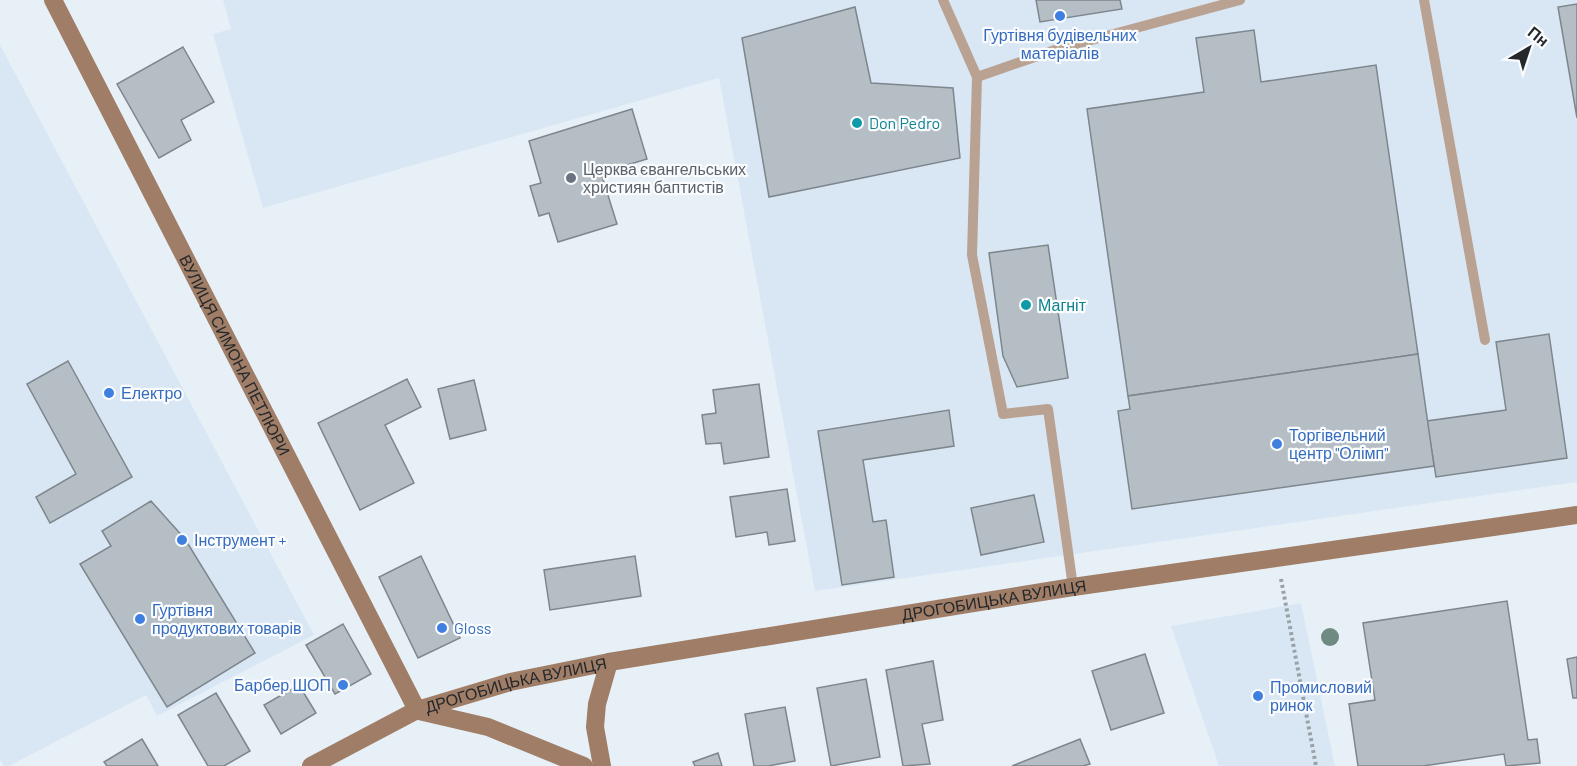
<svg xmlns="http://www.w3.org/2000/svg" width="1577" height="766" viewBox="0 0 1577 766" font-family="Barlow,sans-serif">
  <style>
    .built { fill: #d9e7f5 }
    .building { fill: #b6bec5; stroke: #7e868d; stroke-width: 1.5 }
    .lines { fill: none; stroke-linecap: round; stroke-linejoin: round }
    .path { stroke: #9ba2a7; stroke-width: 4; stroke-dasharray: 3 3; stroke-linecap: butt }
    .lane { stroke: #baa292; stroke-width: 10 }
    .secondary { stroke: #9f7d66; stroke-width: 18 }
    .tree { fill: #6f8a80 }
    .shop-dot { fill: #3f7fe0; stroke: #fafcfe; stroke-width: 2 }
    .culture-dot { fill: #0f9aa8; stroke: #fafcfe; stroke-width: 2 }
    .worship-dot { fill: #6b7280; stroke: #fafcfe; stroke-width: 2 }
    .labels { text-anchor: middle; stroke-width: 4.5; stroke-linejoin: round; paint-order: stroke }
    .shop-label { font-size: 16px; fill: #366cbe; stroke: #fafcfe; text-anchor: start }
    .culture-label { font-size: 16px; fill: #0d838f; stroke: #fafcfe; text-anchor: start }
    .worship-label { font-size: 16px; fill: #5b616d; stroke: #fafcfe; text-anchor: start }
    .street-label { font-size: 16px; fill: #25282b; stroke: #fafcfe }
  </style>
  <rect width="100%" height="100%" fill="#e7f0f7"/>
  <g class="built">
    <polygon points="223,0 1577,0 1577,482 815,591 719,78 263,208 213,34 231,29"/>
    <polygon points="0,45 314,635 157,716 146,695 9,766 4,766 0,760"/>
    <polygon points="1301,603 1335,766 1219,766 1171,626"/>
  </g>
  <g class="building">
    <polygon points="1036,0 1120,0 1122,9 1040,22"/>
    <polygon points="1577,4 1577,118 1558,7"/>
    <polygon points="855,7 871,83 953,88 960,158 769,197 742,38"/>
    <polygon points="1254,30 1261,82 1376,65 1418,354 1128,396 1087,109 1204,92 1196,38"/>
    <polygon points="183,47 214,102 181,120 191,140 159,158 117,84"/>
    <polygon points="632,109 647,159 601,173 617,224 558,242 549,213 539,216 530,186 541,183 529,141"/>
    <polygon points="1048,245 1068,378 1017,387 1003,356 989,253"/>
    <polygon points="1549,334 1567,458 1436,477 1427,421 1506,410 1496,342"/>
    <polygon points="1418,354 1434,466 1132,509 1118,411 1130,409 1128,396"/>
    <polygon points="68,361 132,477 50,523 36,497 76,474 27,384"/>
    <polygon points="407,379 421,407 385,425 414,483 360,510 318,423"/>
    <polygon points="474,380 486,430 450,439 438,389"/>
    <polygon points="759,384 769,457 724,464 721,443 706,444 702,415 716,413 713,390"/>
    <polygon points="949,410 954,446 863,460 873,522 886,520 894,577 842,585 818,431"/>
    <polygon points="787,489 795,541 769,545 767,532 736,537 730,497"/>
    <polygon points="1034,495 1044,542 981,555 971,508"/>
    <polygon points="151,501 185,539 255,653 167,707 80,564 111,546 102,531"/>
    <polygon points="421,556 460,638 418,658 379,577"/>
    <polygon points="635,556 641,596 550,610 544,570"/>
    <polygon points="1507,601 1528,740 1537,739 1540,763 1506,766 1504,754 1423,766 1358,766 1349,704 1375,700 1363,623"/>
    <polygon points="343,624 371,674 335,694 306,645"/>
    <polygon points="1145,654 1164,713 1111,730 1092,671"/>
    <polygon points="1577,657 1577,698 1573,698 1567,659"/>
    <polygon points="933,661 943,720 922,724 930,764 903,766 886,670"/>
    <polygon points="866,679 880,757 831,766 817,688"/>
    <polygon points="299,685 316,713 281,734 264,705"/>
    <polygon points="216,693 250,751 224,766 208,766 178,715"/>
    <polygon points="785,707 795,761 768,766 754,766 745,714"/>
    <polygon points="142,739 158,766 107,766 104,762"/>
    <polygon points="1080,739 1090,764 1083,766 1012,766"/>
    <polygon points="718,753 722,766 695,766 693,762"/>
  </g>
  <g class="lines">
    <polyline class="path" points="1281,579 1316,766"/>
    <g class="lane">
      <polyline points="943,0 977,77 972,255 1003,414 1048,409 1073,587"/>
      <polyline points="1424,0 1485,340"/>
      <polyline points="977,77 1058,49 1240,0"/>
    </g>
    <g class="secondary">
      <path id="s1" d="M53 0 417 710"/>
      <polyline points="419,711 488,727 584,766"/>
      <path id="s2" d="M311 766 417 710 510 682 609 662 1073 587 1577 515"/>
      <polyline points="602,766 595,727 597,704 609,662"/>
    </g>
  </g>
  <circle class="tree" cx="1330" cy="637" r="9"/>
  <g class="shop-dot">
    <circle cx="1060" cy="16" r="6"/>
    <circle cx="109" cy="393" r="6"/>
    <circle cx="1277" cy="444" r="6"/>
    <circle cx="182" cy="540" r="6"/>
    <circle cx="140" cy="619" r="6"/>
    <circle cx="442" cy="628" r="6"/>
    <circle cx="343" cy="685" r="6"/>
    <circle cx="1258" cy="696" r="6"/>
  </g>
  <g class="culture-dot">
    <circle cx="857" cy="123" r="6"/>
    <circle cx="1026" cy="305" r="6"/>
  </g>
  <circle class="worship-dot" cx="571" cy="178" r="6"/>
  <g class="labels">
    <g class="shop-label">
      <text x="1060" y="41" text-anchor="middle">Гуртівня будівельних<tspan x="1060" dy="18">матеріалів</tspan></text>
      <text x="121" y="399">Електро</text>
      <text x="1289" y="441">Торгівельний<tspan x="1289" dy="18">центр "Олімп"</tspan></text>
      <text x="194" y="546">Інструмент +</text>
      <text x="152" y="616">Гуртівня<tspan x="152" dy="18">продуктових товарів</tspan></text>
      <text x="454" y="634">Gloss</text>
      <text x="331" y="691" text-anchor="end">Барбер ШОП</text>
      <text x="1270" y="693">Промисловий<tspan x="1270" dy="18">ринок</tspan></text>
    </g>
    <g class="culture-label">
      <text x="869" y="129">Don Pedro</text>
      <text x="1038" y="311">Магніт</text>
    </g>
    <g class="worship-label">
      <text x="583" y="175">Церква євангельських<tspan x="583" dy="18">християн баптистів</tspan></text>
    </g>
    <g class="street-label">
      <text dy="6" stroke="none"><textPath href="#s1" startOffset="399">ВУЛИЦЯ СИМОНА ПЕТЛЮРИ</textPath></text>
      <text dy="6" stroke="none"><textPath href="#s2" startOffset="708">ДРОГОБИЦЬКА ВУЛИЦЯ</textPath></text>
      <text dy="6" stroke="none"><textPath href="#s2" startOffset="222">ДРОГОБИЦЬКА ВУЛИЦЯ</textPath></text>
    </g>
  </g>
  <g transform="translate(1529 48) rotate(39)" stroke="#fafcfe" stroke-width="4.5" paint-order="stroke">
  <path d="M0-4.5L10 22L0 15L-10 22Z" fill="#25282b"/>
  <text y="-9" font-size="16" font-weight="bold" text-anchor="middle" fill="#25282b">Пн</text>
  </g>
</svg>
